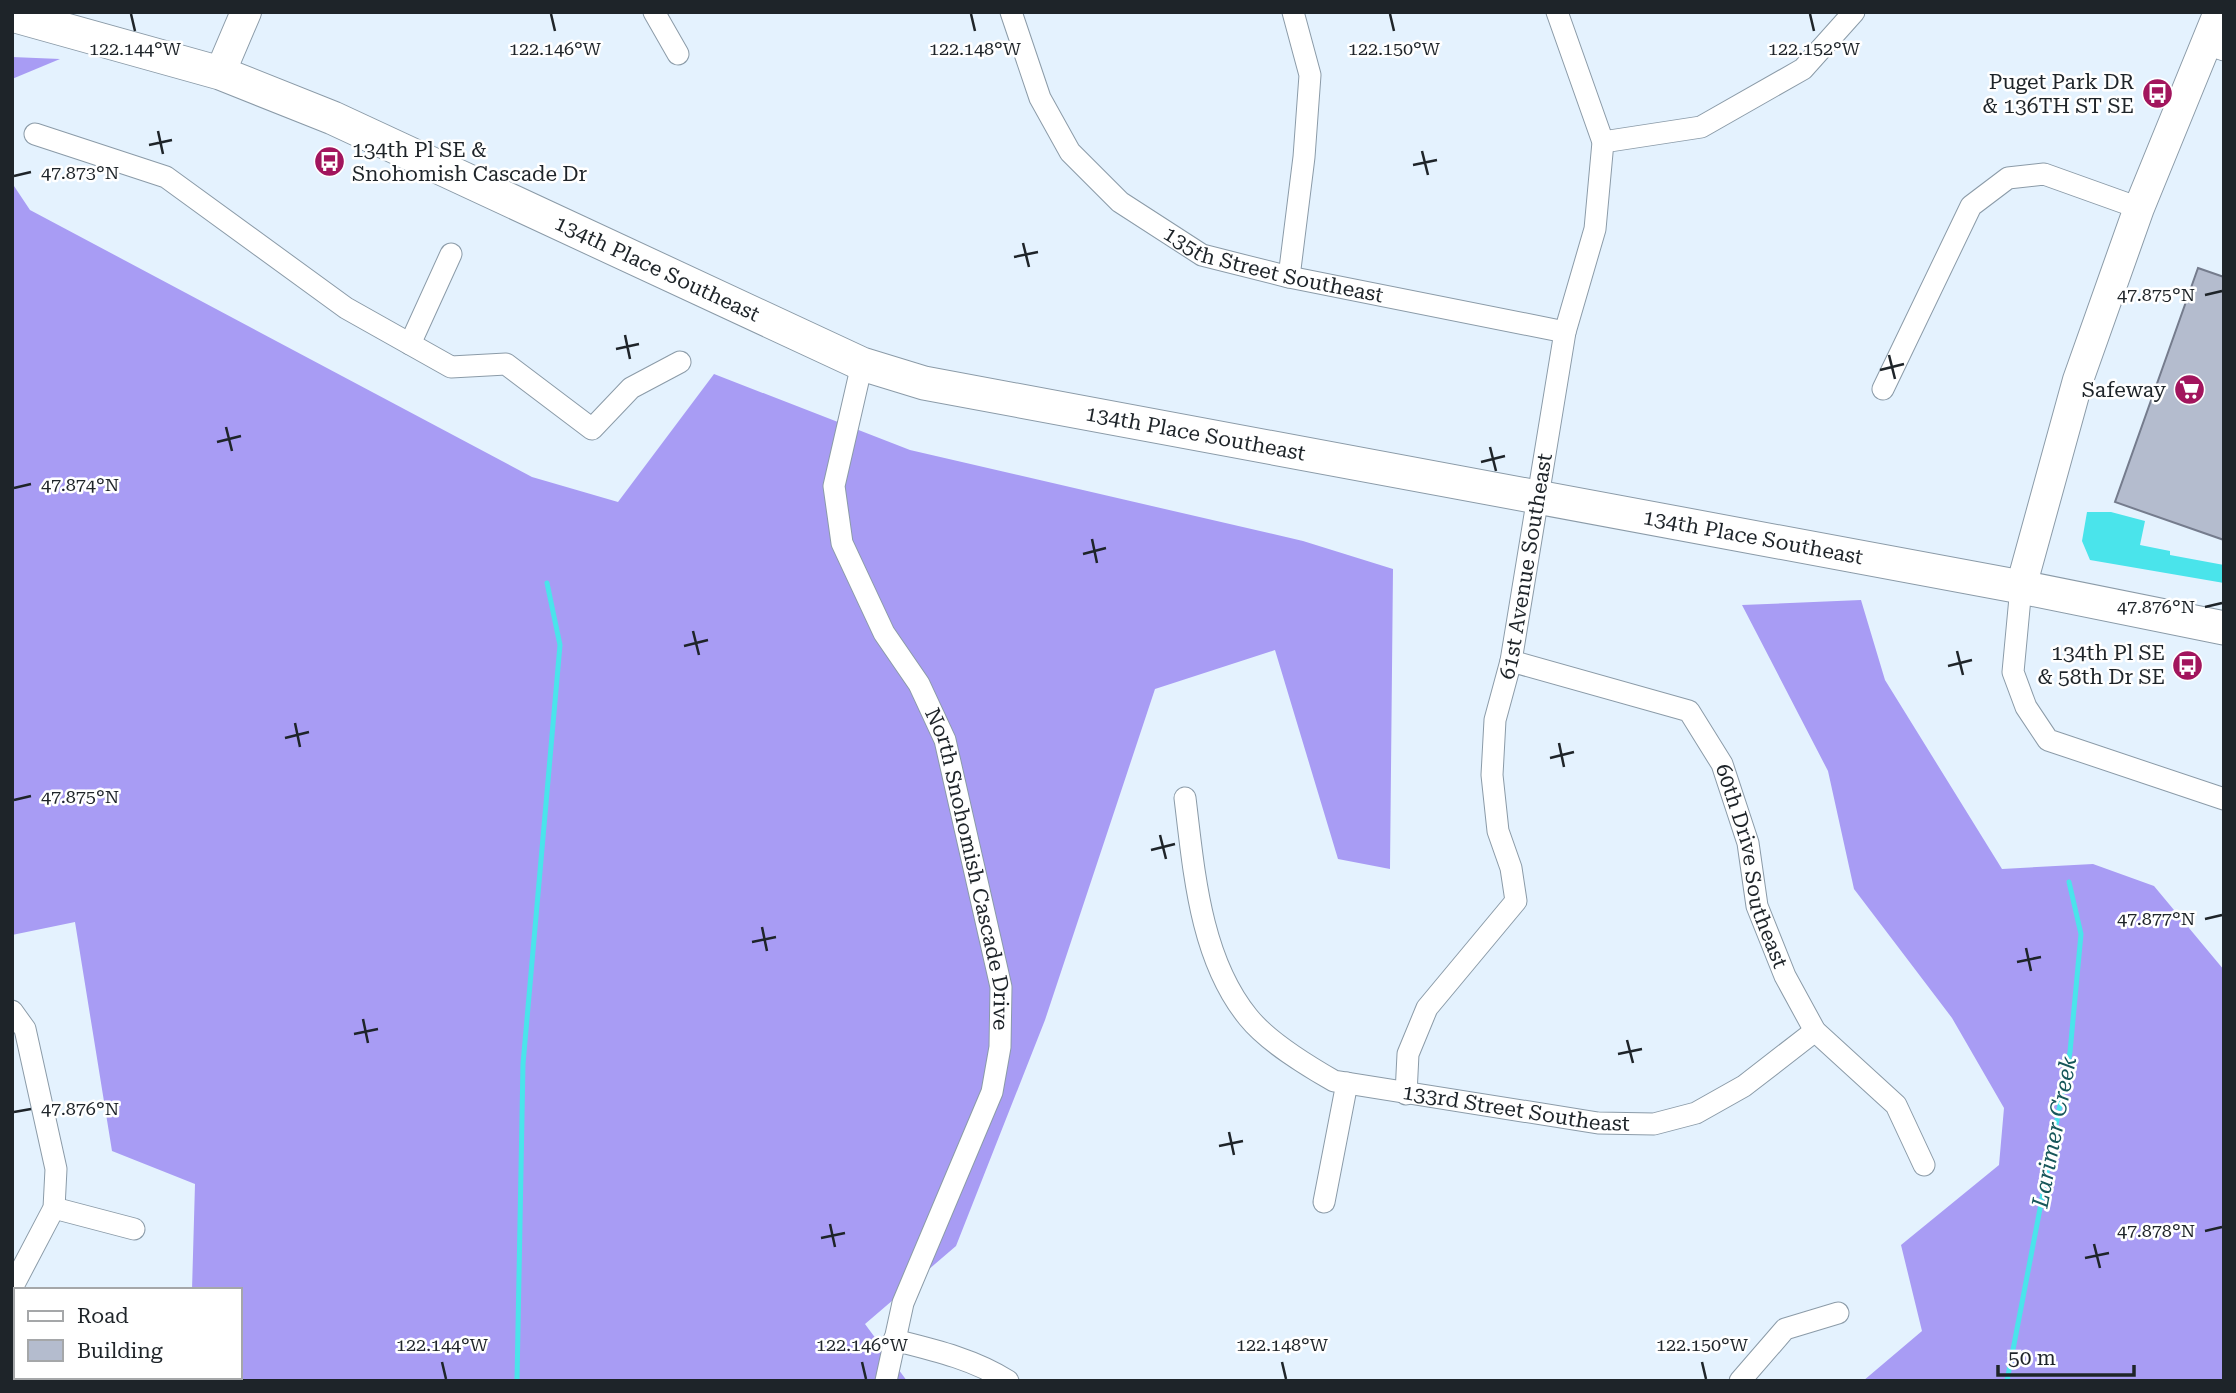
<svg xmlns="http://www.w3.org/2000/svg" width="2236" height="1393" viewBox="0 0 2236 1393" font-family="'Roboto Serif',serif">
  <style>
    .forest { fill: #a89cf4 }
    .water { fill: #4ae4eb }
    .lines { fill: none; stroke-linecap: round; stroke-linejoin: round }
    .stream { stroke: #4ae4eb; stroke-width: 5 }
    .building { fill: #b4bcce; stroke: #757c8d; stroke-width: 2 }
    .street-casing { stroke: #8b9ba8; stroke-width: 23 }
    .secondary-casing { stroke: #8b9ba8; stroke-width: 32 }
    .primary-casing { stroke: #8b9ba8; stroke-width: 35 }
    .street { stroke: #fff; stroke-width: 21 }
    .secondary { stroke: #fff; stroke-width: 30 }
    .primary { stroke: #fff; stroke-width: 33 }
    .ticks { fill: none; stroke: #1e2429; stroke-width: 2.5 }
    .labels { text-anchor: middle; stroke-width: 5; stroke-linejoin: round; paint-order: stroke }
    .poi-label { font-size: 21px; fill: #1e2429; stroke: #fff; text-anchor: end }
    .street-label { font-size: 21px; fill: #1e2429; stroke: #fff }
    .water-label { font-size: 23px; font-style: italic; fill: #17575a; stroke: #fff }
    .ticks-label { font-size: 18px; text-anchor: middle; fill: #1e2429; stroke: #fff; stroke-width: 5; stroke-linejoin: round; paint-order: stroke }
  </style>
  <rect width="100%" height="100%" fill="#e4f2fe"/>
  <g class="forest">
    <polygon points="12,57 60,59 12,79"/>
    <polygon points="12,183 30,210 532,477 618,502 714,374 910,450 1303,541 1393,569 1390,869 1338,859 1275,650 1155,689 1045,1020 956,1246 865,1324 907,1381 190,1381 190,1377 240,1377 240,1290 192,1290 195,1184 112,1151 75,922 12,935"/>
    <polygon points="1861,600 1885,680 2002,869 2093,864 2154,886 2224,970 2224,1381 1863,1381 1922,1331 1901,1245 1999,1165 2004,1108 1952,1018 1854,889 1828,771 1742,605"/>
  </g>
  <polygon class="water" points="2087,512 2111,512 2145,521 2140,545 2170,551 2170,555 2224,565 2224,583 2090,560 2082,541"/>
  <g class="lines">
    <g class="stream">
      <polyline points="517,1381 523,1064 560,645 547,583"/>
      <polyline points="2007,1381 2070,1052 2081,934 2069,882"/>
    </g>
  </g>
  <polygon class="building" points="2198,268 2224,277 2224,540 2115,502"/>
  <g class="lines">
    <defs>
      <g id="street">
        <polyline points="654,12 678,54"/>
        <path id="s1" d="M1011 12 1040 98 1070 152 1120 202 1202 255 1289 277 1565 332"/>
        <polyline points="2207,44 2224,50"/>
        <polyline points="35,134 166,177 346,308 451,367 506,364 592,429 631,388 680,362"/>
        <polyline points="1603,142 1701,127 1803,69 1854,12"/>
        <polyline points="1289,277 1304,157 1310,75 1293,12"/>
        <polyline points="410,344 451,254"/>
        <path id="s2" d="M862 364 834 486 842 543 884 633 919 684 945 740 1001 987 1000 1047 992 1092 903 1303 886 1381"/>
        <polyline points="1883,389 1971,206 2008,178 2044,174 2139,208"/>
        <polyline points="2021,587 2013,672 2026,707 2048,740 2224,799"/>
        <path id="s3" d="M1511 661 1689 711 1722 764 1748 843 1757 906 1785 976 1815 1031 1896 1105 1924 1165"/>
        <path id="s4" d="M1185 798C1194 871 1200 958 1248 1017 1268 1042 1306 1065 1334 1081L1598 1123 1654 1124 1696 1113 1744 1086 1815 1031"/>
        <polyline points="12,1011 25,1029 56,1169 54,1208 12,1288"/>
        <path id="s5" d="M1406 1094 1408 1054 1427 1008 1516 901 1511 868 1498 831 1492 775 1495 720 1511 661 1565 332 1595 229 1603 142 1557 12"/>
        <polyline points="1324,1202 1347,1083"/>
        <polyline points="54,1208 134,1229"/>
        <path d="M894 1340C934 1350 973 1359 1008 1381"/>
        <polyline points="1740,1381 1785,1329 1838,1313"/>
      </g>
      <g id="secondary">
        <polyline points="220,73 246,12"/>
        <polyline points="2021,587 2078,380 2139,208 2219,12"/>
      </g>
      <g id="primary">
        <path id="s6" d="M12 15 220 73 333 118 862 364 924 383 2021 587 2224 628"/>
      </g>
    </defs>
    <use href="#street" class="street-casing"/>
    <use href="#secondary" class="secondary-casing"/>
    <use href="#primary" class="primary-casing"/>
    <use href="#street" class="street"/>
    <use href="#secondary" class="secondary"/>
    <use href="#primary" class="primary"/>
  </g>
  <path class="ticks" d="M131 14 135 31M551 14 555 31M971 14 975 31M1390 14 1394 31M1810 14 1814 31M158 131 163 154M149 145 172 140M1422 151 1428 175M1413 165 1437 160M14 176 31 172M1023 243 1029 267M1014 257 1038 252M2205 295 2222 291M625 335 630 359M616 349 639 344M1889 355 1895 379M1880 370 1904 364M226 427 232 451M217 442 241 436M1490 447 1496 471M1481 462 1505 456M14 488 31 484M1092 539 1097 563M1083 554 1106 548M2205 607 2222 603M693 631 699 655M684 646 708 640M1957 651 1963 675M1948 666 1972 660M295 723 300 747M285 738 309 732M1559 743 1564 767M1550 758 1574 752M14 800 31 796M1160 835 1166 859M1151 850 1175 844M2205 919 2222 915M762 927 767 951M752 942 776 937M2026 948 2031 971M2017 962 2041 957M363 1019 368 1043M354 1034 378 1029M1627 1040 1633 1063M1618 1054 1642 1049M14 1112 31 1109M1229 1132 1234 1155M1219 1146 1243 1141M830 1224 835 1247M2205 1231 2222 1227M821 1238 845 1233M2094 1244 2100 1268M2085 1258 2109 1253M442 1362 446 1379M862 1362 866 1379M1282 1362 1286 1379M1702 1362 1706 1379"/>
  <defs>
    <symbol id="bus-disc" viewBox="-11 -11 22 22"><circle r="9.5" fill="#a2155d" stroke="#fff"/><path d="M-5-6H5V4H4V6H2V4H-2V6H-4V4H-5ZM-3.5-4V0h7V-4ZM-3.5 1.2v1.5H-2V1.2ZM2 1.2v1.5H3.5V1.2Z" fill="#fff"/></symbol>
    <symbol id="supermarket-disc" viewBox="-11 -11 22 22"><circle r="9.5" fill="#a2155d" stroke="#fff"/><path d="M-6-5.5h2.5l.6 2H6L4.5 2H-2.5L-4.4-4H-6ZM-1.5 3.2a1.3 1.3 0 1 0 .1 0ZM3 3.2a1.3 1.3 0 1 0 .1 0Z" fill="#fff"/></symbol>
  </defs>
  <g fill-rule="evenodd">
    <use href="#bus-disc" x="2140" y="76" width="35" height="35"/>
    <use href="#bus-disc" x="312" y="144" width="35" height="35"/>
    <use href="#supermarket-disc" x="2172" y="372" width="35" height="35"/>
    <use href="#bus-disc" x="2170" y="648" width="35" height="35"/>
  </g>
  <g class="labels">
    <g class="poi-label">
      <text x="2134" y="89">Puget Park DR<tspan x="2134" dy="24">&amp; 136TH ST SE</tspan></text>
      <text x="352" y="157" text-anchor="start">134th Pl SE &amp;<tspan x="352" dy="24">Snohomish Cascade Dr</tspan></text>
      <text x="2166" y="397">Safeway</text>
      <text x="2165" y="660">134th Pl SE<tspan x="2165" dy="24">&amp; 58th Dr SE</tspan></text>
    </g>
    <g class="street-label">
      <text dy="7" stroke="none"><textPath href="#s1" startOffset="392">135th Street Southeast</textPath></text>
      <text dy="7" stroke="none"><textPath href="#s6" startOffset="695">134th Place Southeast</textPath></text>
      <text dy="7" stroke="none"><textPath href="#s6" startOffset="1262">134th Place Southeast</textPath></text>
      <text dy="7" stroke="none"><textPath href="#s6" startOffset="1829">134th Place Southeast</textPath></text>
      <text dy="7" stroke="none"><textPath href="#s5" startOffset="570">61st Avenue Southeast</textPath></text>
      <text dy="7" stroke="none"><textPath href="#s3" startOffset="354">60th Drive Southeast</textPath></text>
      <text dy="7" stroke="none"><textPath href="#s2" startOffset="537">North Snohomish Cascade Drive</textPath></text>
      <text dy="7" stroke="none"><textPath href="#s4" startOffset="523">133rd Street Southeast</textPath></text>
    </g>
    <g class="water-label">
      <text transform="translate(2054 1132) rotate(-79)" y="8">Larimer Creek</text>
    </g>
  </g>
  <g class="ticks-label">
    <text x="135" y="55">122.144°W</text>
    <text x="555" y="55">122.146°W</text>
    <text x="975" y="55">122.148°W</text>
    <text x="1394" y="55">122.150°W</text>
    <text x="1814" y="55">122.152°W</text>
    <text x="80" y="179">47.873°N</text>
    <text x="2156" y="301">47.875°N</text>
    <text x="80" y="491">47.874°N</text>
    <text x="2156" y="613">47.876°N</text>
    <text x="80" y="803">47.875°N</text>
    <text x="2156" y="925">47.877°N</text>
    <text x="80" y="1115">47.876°N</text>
    <text x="2156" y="1237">47.878°N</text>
    <text x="442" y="1351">122.144°W</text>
    <text x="862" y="1351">122.146°W</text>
    <text x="1282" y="1351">122.148°W</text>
    <text x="1702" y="1351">122.150°W</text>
  </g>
  <rect width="2236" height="1393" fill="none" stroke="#1e2429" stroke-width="28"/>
  <rect x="14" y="1288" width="228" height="91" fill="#ffffff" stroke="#a5a7a9" stroke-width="2"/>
  <rect x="28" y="1311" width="35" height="10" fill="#ffffff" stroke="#a5a7a9" stroke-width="2"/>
  <text x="77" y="1323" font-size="21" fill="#1e2429">Road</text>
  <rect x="28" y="1340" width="35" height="21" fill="#b4bcce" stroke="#a5a7a9" stroke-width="2"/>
  <text x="77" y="1358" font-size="21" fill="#1e2429">Building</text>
  <path d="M1998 1365v10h136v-10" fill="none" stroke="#1e2429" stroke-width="3.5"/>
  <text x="2008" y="1365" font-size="21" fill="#1e2429" stroke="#ffffff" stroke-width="5" paint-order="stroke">50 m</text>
</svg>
